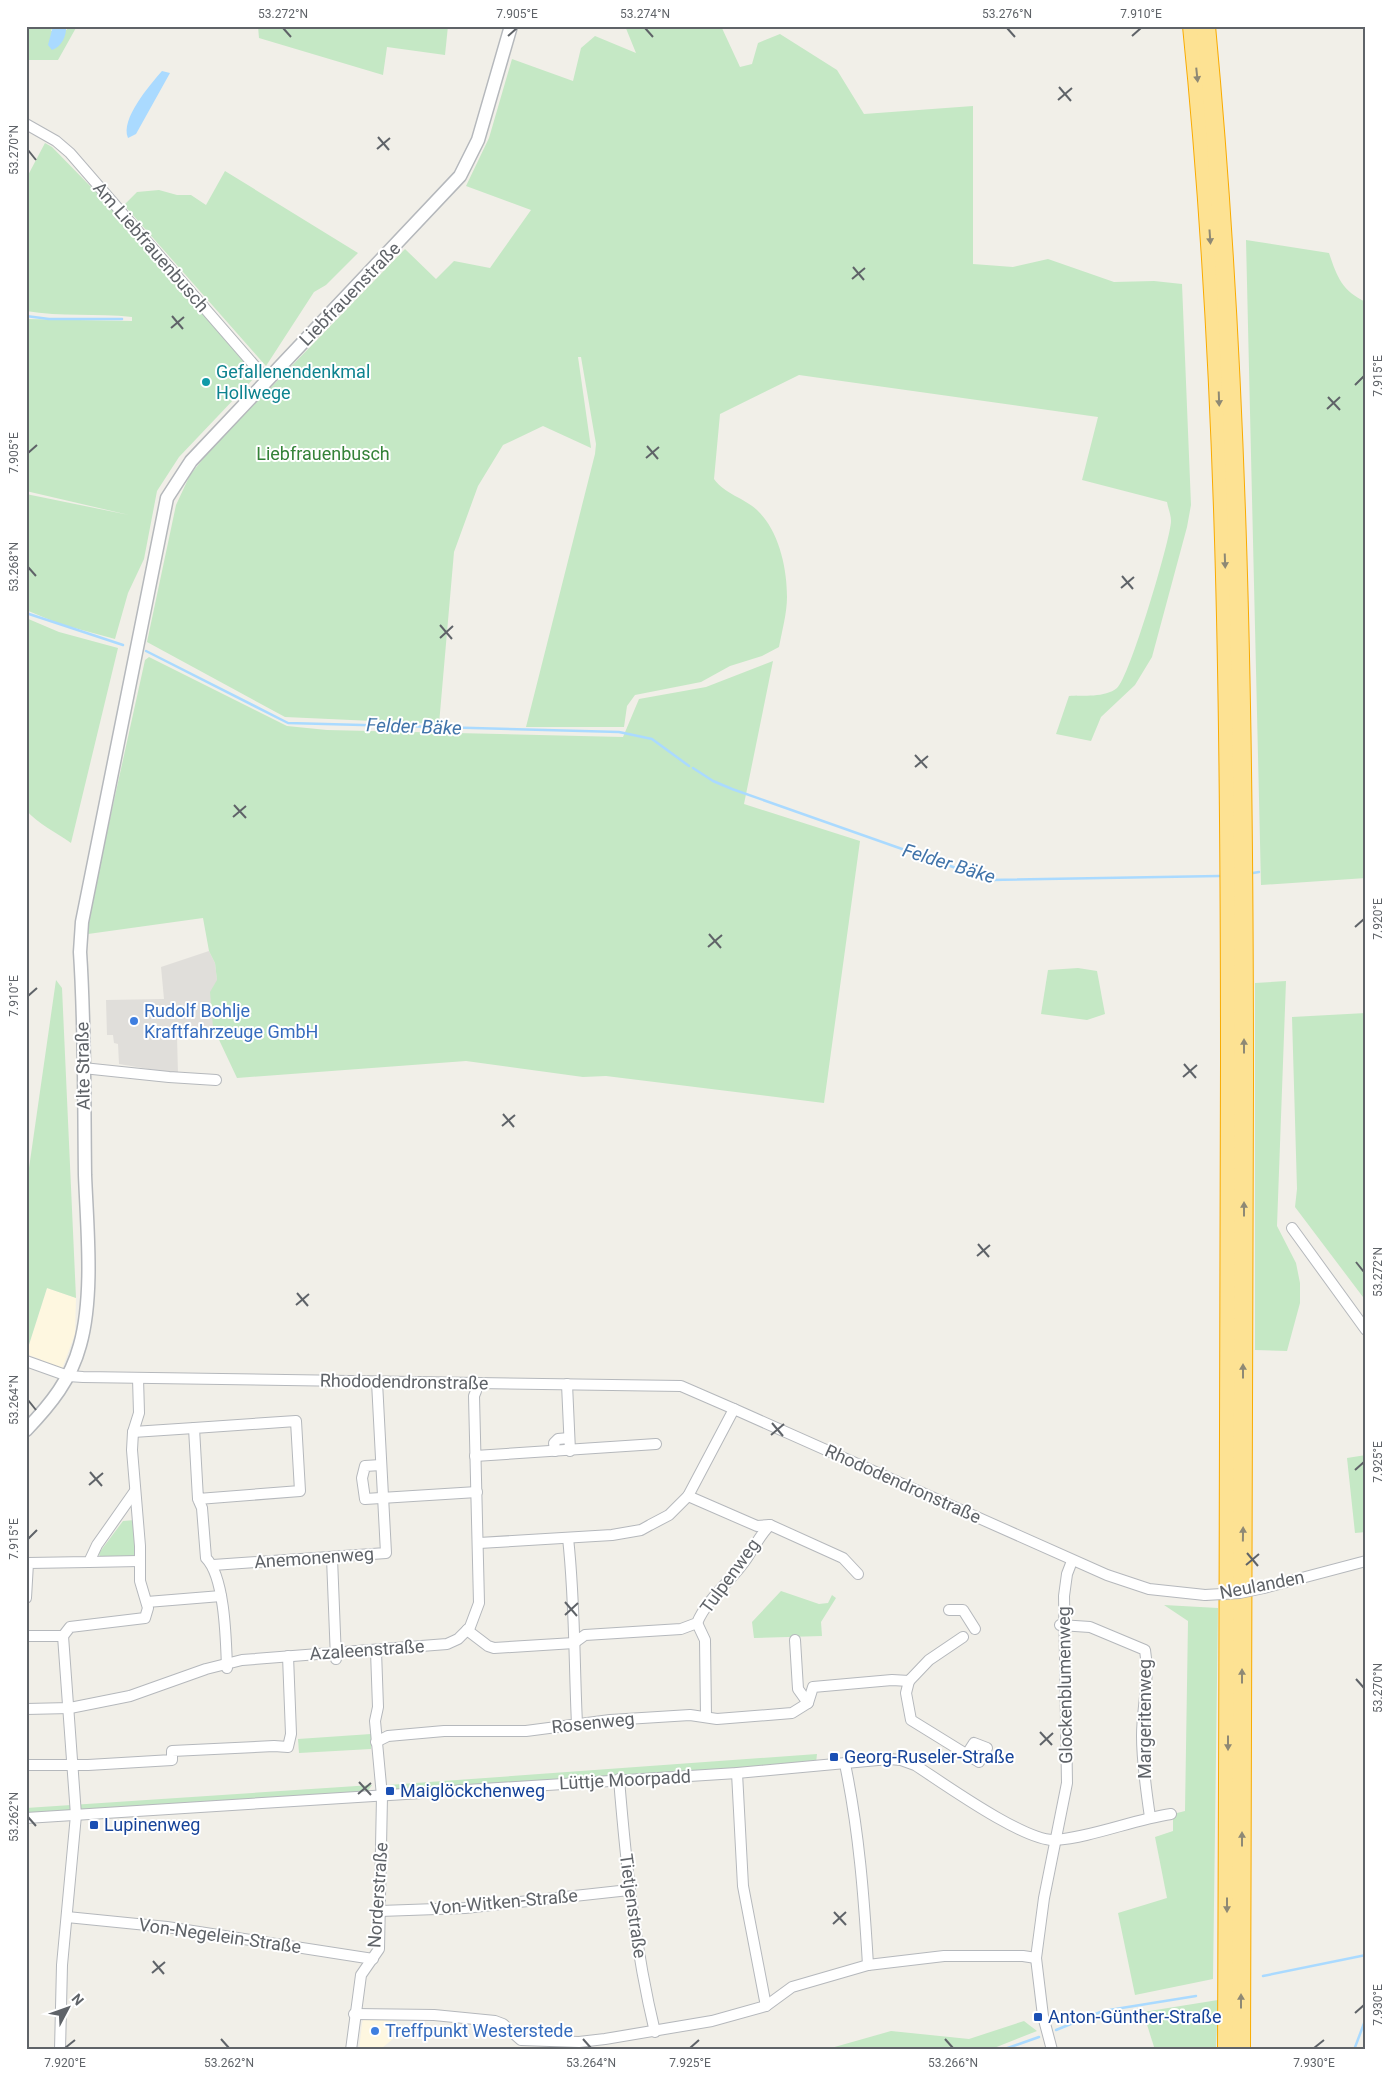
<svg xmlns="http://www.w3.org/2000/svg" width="1392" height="2076" viewBox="0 0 1392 2076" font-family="Roboto,sans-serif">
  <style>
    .commercial { fill: #fef7e0 }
    .industrial { fill: #e0deda }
    .green { fill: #c5e8c5 }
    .water { fill: #aadaff }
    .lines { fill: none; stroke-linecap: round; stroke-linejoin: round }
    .stream { stroke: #aadaff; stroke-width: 2.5 }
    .minor-casing { stroke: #b5b8bc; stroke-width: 12 }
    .tertiary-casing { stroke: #b5b8bc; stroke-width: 15 }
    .motorway-casing { stroke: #f9ab00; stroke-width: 20 }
    .minor { stroke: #fff; stroke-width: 10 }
    .tertiary { stroke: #fff; stroke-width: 12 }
    .motorway { stroke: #fde293; stroke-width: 18 }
    .minor-bridge-casing { stroke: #b5b8bc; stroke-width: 12; stroke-linecap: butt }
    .minor-bridge { stroke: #fff; stroke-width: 10 }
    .oneway { fill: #8e8975 }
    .ticks { fill: none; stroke: #5f6368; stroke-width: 2 }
    .culture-dot { fill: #0f9aa8; stroke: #fff; stroke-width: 2 }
    .shop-dot { fill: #3f7fe0; stroke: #fff; stroke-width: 2 }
    .transit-dot { fill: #1a4fb4; stroke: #fff; stroke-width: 2 }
    .labels { text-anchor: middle; stroke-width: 4; stroke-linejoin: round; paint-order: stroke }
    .street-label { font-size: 18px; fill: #5f6368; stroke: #fff }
    .culture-label { font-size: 18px; fill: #0d838f; stroke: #fff; text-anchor: start }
    .park-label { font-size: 18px; fill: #348238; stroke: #fff }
    .shop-label { font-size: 18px; fill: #366cbe; stroke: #fff; text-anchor: start }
    .transit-label { font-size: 18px; fill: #164399; stroke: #fff; text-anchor: start }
    .water-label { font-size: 19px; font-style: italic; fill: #4174aa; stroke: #fff }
    .neatline { fill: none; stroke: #5f6368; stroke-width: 2 }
    .ticks-label { font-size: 12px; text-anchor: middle; fill: #5f6368 }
  </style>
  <rect width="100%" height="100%" fill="#f1efe8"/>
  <g class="commercial">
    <polygon points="47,1288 76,1298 75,1334 62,1369 44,1363 40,1359 26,1354"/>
    <polygon points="368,2019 393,2020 393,2039 382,2048 366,2047 365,2050 359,2050 362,2024 363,2020"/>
  </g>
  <polygon class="industrial" points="209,951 215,963 217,980 213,1027 216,1033 177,1036 178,1074 119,1064 118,1044 114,1043 113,1035 107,1035 106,1000 164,999 161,967"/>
  <g class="green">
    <polygon points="26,26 53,26 51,31 67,30 66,26 77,26 58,60 26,60"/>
    <polygon points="258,26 448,26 445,55 387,47 383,75 259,38"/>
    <path d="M625 26H721L740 67 752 64 758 43 780 34 837 70 864 114 973 106V264L1013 267 1048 259 1114 282 1154 281 1182 284 1191 505 1187 527 1152 657 1135 685 1101 717 1091 741 1056 734 1069 696C1083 695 1105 698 1117 688 1129 679 1171 538 1171 521 1171 515 1168 508 1167 502L1082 480 1098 417 799 375 720 414 714 479C725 494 744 498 757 510 779 531 787 568 787 597 787 613 782 631 779 647L762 656 730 666 701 682 635 695 627 706 624 727H526L595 454 596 444 581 357H578L591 448 543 426 503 445 478 486 454 552 439 724 285 717 147 642 176 505 190 475 211 449 405 249 436 279 454 261 490 268 531 210 466 186 489 138 512 59 573 81 581 48 595 36 636 53Z"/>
    <path d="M45 143 52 147 94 190 93 185 257 375 179 457 157 491 144 559 128 593 115 639 60 624 26 610V494L129 515 26 491V319L132 321V317C97 313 61 317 26 311V179Z"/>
    <polygon points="225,171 358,253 326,285 314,292 266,366 124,205 137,192 159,190 177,195 191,195 206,205"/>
    <path d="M1246 240 1329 253C1337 277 1342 291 1366 302V878L1261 885Z"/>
    <path d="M26 618 59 632 118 648 71 843C56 832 38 824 26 810Z"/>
    <polygon points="149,657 287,726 327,730 623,737 639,699 706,687 773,661 744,804 860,841 824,1103 606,1076 583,1077 466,1061 237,1078 213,1027 210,992 217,980 215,963 209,951 203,918 88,934 87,923 145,660"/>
    <polygon points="1078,968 1097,971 1105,1014 1087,1020 1041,1014 1048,970"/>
    <polygon points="56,980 62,988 76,1298 47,1288 26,1354 26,1189"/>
    <polygon points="1286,981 1277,1226 1296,1263 1300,1283 1300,1303 1287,1351 1255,1350 1255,983"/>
    <polygon points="1366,1013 1366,1301 1295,1207 1297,1189 1292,1017"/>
    <polygon points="1366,1455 1366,1532 1355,1533 1347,1458"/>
    <polygon points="135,1520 137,1556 100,1559 99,1553 123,1521"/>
    <polygon points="781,1591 819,1604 828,1603 832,1595 836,1598 821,1622 822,1636 754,1638 752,1622"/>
    <polygon points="1164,1605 1218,1608 1213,1979 1135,1995 1118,1913 1167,1898 1155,1837 1173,1831 1173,1814 1185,1811 1188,1621"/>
    <polygon points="371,1734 371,1749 299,1753 298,1739"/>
    <polygon points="817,1754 816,1763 388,1790 388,1785"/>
    <polygon points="372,1785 367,1792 26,1814 26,1808"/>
    <polygon points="1218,2000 1216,2050 1155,2050 1143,2012"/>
    <polygon points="1024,2021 1037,2031 989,2050 824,2050 891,2031 969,2039"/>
  </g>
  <g class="water">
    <path d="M53 26H66C67 36 61 47 52 50L48 45Z"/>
    <path d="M162 71 170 73 136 134 128 138C120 119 150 85 162 71Z"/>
  </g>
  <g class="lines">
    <g class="stream">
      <polyline points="26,316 49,319 122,319"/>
      <polyline points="26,613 123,645"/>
      <polyline points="146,651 288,723 619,732 652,739 689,766"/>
      <polyline points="693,768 713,781 732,789 990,880 1219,876"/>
      <polyline points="1253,873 1259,872"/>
      <polyline points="1263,1976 1366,1955"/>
      <polyline points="1056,2030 1103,2011 1196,1996"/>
      <polyline points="1002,2050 1039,2037"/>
      <polyline points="1354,2050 1366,2018"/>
    </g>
    <defs>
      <g id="minor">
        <polyline points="26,124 56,141 70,153 267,380"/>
        <polyline points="83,1068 169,1077 216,1080"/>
        <polyline points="1292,1228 1366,1330"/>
        <polyline points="26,1361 68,1376 83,1377 681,1386 734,1409"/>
        <polyline points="567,1384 570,1451"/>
        <polyline points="133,1432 194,1428"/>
        <polyline points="555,1451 554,1443 558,1439 569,1438"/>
        <polyline points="475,1456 656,1444"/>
        <polyline points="381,1465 365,1466 362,1478 365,1499 477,1492"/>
        <polyline points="688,1496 757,1526 770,1525 843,1558 858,1574"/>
        <path d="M198 1499 194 1428 296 1421 300 1491 198 1499 202 1508 206 1558C225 1577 226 1641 227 1668"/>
        <path d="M568 1538C575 1600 574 1662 577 1724"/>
        <polyline points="479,1543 612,1535 641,1530 650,1525 669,1515 688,1496 734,1409 1107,1575 1149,1589 1205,1595"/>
        <polyline points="332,1558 336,1659"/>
        <polyline points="89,1562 139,1561"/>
        <polyline points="213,1565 386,1553 377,1382"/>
        <polyline points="1264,1588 1366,1561"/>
        <polyline points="26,1598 28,1563 89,1562 97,1545 135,1491"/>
        <polyline points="147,1602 221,1596"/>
        <polyline points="949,1610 963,1610 975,1629"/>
        <polyline points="697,1623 705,1640 706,1717"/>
        <path d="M1060 1625 1090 1627 1145 1650C1150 1679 1142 1707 1142 1736 1142 1763 1146 1790 1150 1817"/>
        <path d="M467 1630 488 1646 494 1648 574 1643 585 1635 681 1629 697 1623C708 1597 732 1581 747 1558 755 1546 760 1535 770 1525"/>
        <polyline points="26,1636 63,1636 76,1815 62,1965 60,2050"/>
        <polyline points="63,1636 70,1627 145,1618 148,1608 140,1581 140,1546 132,1450 133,1432 139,1413 138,1378"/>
        <polyline points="795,1640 798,1689 808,1703"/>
        <polyline points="909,1681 906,1693 911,1720 979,1762 987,1748 974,1743 967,1754"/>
        <polyline points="26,1709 70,1708 130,1696 206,1669 242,1660 447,1644 458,1639 470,1627 479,1603 474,1396 476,1391"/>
        <polyline points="376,1742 388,1736 444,1731 526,1731 610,1720 690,1715 717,1719 792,1713 808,1703 813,1687 892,1680 909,1681 929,1660 963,1637"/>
        <path d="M845 1764C859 1831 864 1897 868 1965"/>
        <polyline points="27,1765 88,1765 172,1760 172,1751 274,1746 288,1747 291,1734 288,1656"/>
        <polyline points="737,1773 743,1886 766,2006"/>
        <path d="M619 1779C626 1864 635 1949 655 2032"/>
        <path d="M26 1818 737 1773 889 1759 901 1760 915 1765C943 1783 1025 1842 1055 1840 1093 1837 1132 1820 1171 1814"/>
        <polyline points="380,1911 465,1908 629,1890"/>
        <polyline points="67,1917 167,1927 373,1959"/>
        <polyline points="354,2014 434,2015 495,2021 503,2024 521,2040 579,2042 605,2039 712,2021 766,2006 792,1987 868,1965 944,1956 1023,1956 1036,1958"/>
        <polyline points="351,2050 361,1975 379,1949 382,1796 375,1721 378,1707 376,1651"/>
        <polyline points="1052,2050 1043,2016 1036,1958 1044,1898 1067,1783 1064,1596 1067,1574 1072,1561"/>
      </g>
      <path id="tertiary" d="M26 1430C51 1404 71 1379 80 1345 94 1295 87 1227 85 1175 84 1101 85 1026 80 952L82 922 167 498 191 461 460 176 478 140 511 26"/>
      <g id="motorway">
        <path d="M1192 26C1227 371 1230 717 1230 1063 1230 1392 1228 1721 1227 2050"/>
        <path d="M1206 26C1239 378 1244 730 1244 1083 1243 1405 1242 1728 1241 2050"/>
      </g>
    </defs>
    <use href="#minor" class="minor-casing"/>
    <use href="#tertiary" class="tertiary-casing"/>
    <use href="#motorway" class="motorway-casing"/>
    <use href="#minor" class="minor"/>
    <use href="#tertiary" class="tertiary"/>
    <use href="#motorway" class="motorway"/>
    <defs>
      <polyline id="minor-bridge" points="1205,1595 1240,1593 1264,1588"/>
    </defs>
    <use href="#minor-bridge" class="minor-bridge-casing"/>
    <use href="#minor-bridge" class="minor-bridge"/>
  </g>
  <defs><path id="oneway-solid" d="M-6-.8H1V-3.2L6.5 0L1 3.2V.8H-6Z" transform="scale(1.25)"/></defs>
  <g class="oneway">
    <use href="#oneway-solid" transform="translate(1197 75) rotate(84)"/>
    <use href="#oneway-solid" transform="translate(1210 237) rotate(86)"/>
    <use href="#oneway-solid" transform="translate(1219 399) rotate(88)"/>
    <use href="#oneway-solid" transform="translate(1225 561) rotate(88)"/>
    <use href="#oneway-solid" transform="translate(1244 1046) rotate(-90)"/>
    <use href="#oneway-solid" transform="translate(1244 1209) rotate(-90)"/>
    <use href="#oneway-solid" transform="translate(1243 1371) rotate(-90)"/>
    <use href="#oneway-solid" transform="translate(1243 1534) rotate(-89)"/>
    <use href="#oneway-solid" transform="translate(1242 1676) rotate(-90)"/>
    <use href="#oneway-solid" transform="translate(1228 1743) rotate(90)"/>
    <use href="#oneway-solid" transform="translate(1242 1839) rotate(-90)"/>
    <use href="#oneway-solid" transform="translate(1227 1905) rotate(90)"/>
    <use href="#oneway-solid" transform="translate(1241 2001) rotate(-90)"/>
  </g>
  <path class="ticks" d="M283 28 291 37M645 28 653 37M1007 28 1015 37M508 36 517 28M1132 36 1141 28M1059 87 1071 101M1058 100 1072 88M378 137 389 150M377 149 390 138M28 150 36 160M853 267 864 280M852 279 865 268M172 316 183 329M171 328 184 317M1355 385 1364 376M1328 397 1340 410M1327 409 1340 397M647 446 658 459M28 453 37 445M646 458 659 447M28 567 36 576M1122 576 1133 589M1121 588 1134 577M440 625 452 639M440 638 453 626M915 755 927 768M915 767 928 756M234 805 246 818M233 817 246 806M1355 927 1364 919M709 934 721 948M708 947 722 935M28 996 37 988M1184 1064 1196 1078M1183 1077 1197 1065M503 1114 514 1127M502 1126 515 1115M978 1244 989 1257M977 1256 990 1245M1356 1262 1364 1272M297 1293 308 1306M296 1305 309 1294M28 1400 36 1410M772 1423 783 1436M771 1435 784 1424M1355 1470 1364 1462M90 1472 102 1486M89 1485 103 1473M28 1539 37 1530M1247 1553 1258 1566M1246 1565 1259 1554M565 1602 577 1616M565 1615 578 1603M1356 1679 1364 1688M1040 1732 1052 1745M1040 1745 1053 1733M359 1782 371 1795M358 1794 371 1783M28 1817 36 1826M834 1912 846 1925M833 1924 846 1912M153 1961 164 1974M152 1973 165 1962M1355 2013 1364 2005M221 2039 229 2048M583 2039 591 2048M945 2039 953 2048M65 2048 75 2040M690 2048 699 2040M1314 2048 1324 2040"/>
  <circle class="culture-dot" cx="206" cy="382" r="5"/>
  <g class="shop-dot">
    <circle cx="134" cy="1021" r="5"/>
    <circle cx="375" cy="2031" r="5"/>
  </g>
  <g class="transit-dot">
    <rect x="829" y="1752" width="10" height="10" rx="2.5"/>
    <rect x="385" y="1786" width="10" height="10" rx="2.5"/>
    <rect x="89" y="1820" width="10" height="10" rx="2.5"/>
    <rect x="1033" y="2012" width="10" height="10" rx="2.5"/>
  </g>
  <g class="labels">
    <g class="street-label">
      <text transform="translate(151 247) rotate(49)" y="6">Am Liebfrauenbusch</text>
      <text transform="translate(350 294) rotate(-46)" y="6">Liebfrauenstraße</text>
      <text transform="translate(83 1066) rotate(-91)" y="6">Alte Straße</text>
      <text transform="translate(404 1382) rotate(1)" y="6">Rhododendronstraße</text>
      <text transform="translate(903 1484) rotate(24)" y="6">Rhododendronstraße</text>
      <text transform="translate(314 1558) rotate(-4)" y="6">Anemonenweg</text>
      <text transform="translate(730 1576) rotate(-54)" y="6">Tulpenweg</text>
      <text transform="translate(1262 1585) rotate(-11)" y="6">Neulanden</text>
      <text transform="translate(367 1650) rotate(-4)" y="6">Azaleenstraße</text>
      <text transform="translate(1065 1685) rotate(-91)" y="6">Glockenblumenweg</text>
      <text transform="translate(1145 1719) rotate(-90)" y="6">Margeritenweg</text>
      <text transform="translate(593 1723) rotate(-6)" y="6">Rosenweg</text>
      <text transform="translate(625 1780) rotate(-3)" y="6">Lüttje Moorpadd</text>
      <text transform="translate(378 1895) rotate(-86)" y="6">Norderstraße</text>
      <text transform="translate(504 1902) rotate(-5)" y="6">Von-Witken-Straße</text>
      <text transform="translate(633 1906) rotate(82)" y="6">Tietjenstraße</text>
      <text transform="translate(220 1936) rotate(8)" y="6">Von-Negelein-Straße</text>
    </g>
    <g class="culture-label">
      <text x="216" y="378">Gefallenendenkmal<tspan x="216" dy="21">Hollwege</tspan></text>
    </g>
    <g class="park-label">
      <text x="323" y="460">Liebfrauenbusch</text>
    </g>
    <g class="shop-label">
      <text x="144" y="1017">Rudolf Bohlje<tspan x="144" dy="21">Kraftfahrzeuge GmbH</tspan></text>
      <text x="385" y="2037">Treffpunkt Westerstede</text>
    </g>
    <g class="transit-label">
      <text x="844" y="1763">Georg-Ruseler-Straße</text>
      <text x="400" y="1797">Maiglöckchenweg</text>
      <text x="104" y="1831">Lupinenweg</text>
      <text x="1048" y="2023">Anton-Günther-Straße</text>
    </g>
    <g class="water-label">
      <text transform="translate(414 726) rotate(2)" y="7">Felder Bäke</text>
      <text transform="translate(949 863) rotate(17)" y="7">Felder Bäke</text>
    </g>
  </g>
  <rect width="1392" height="2076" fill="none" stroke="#ffffff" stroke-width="55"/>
  <g transform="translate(68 2008) rotate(49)" stroke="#ffffff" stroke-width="4" paint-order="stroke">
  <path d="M0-4L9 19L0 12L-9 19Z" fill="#5f6368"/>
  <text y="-8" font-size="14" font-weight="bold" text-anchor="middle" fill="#5f6368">N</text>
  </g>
  <rect x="28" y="28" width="1336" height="2020" class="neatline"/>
  <g class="ticks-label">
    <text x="283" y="18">53.272°N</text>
    <text x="517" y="18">7.905°E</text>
    <text x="645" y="18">53.274°N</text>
    <text x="1007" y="18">53.276°N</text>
    <text x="1141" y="18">7.910°E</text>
    <text transform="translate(14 150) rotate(-90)" y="4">53.270°N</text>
    <text transform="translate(1378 376) rotate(-90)" y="4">7.915°E</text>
    <text transform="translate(14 453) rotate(-90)" y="4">7.905°E</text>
    <text transform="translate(14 567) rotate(-90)" y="4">53.268°N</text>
    <text transform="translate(1378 919) rotate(-90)" y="4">7.920°E</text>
    <text transform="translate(14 996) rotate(-90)" y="4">7.910°E</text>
    <text transform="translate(1378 1272) rotate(-90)" y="4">53.272°N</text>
    <text transform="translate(14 1400) rotate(-90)" y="4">53.264°N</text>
    <text transform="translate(1378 1462) rotate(-90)" y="4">7.925°E</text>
    <text transform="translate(14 1539) rotate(-90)" y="4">7.915°E</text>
    <text transform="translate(1378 1688) rotate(-90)" y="4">53.270°N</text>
    <text transform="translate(14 1817) rotate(-90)" y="4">53.262°N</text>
    <text transform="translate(1378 2005) rotate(-90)" y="4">7.930°E</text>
    <text x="65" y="2067">7.920°E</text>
    <text x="229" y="2067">53.262°N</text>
    <text x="591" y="2067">53.264°N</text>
    <text x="690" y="2067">7.925°E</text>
    <text x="953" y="2067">53.266°N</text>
    <text x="1314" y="2067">7.930°E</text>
  </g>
</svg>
